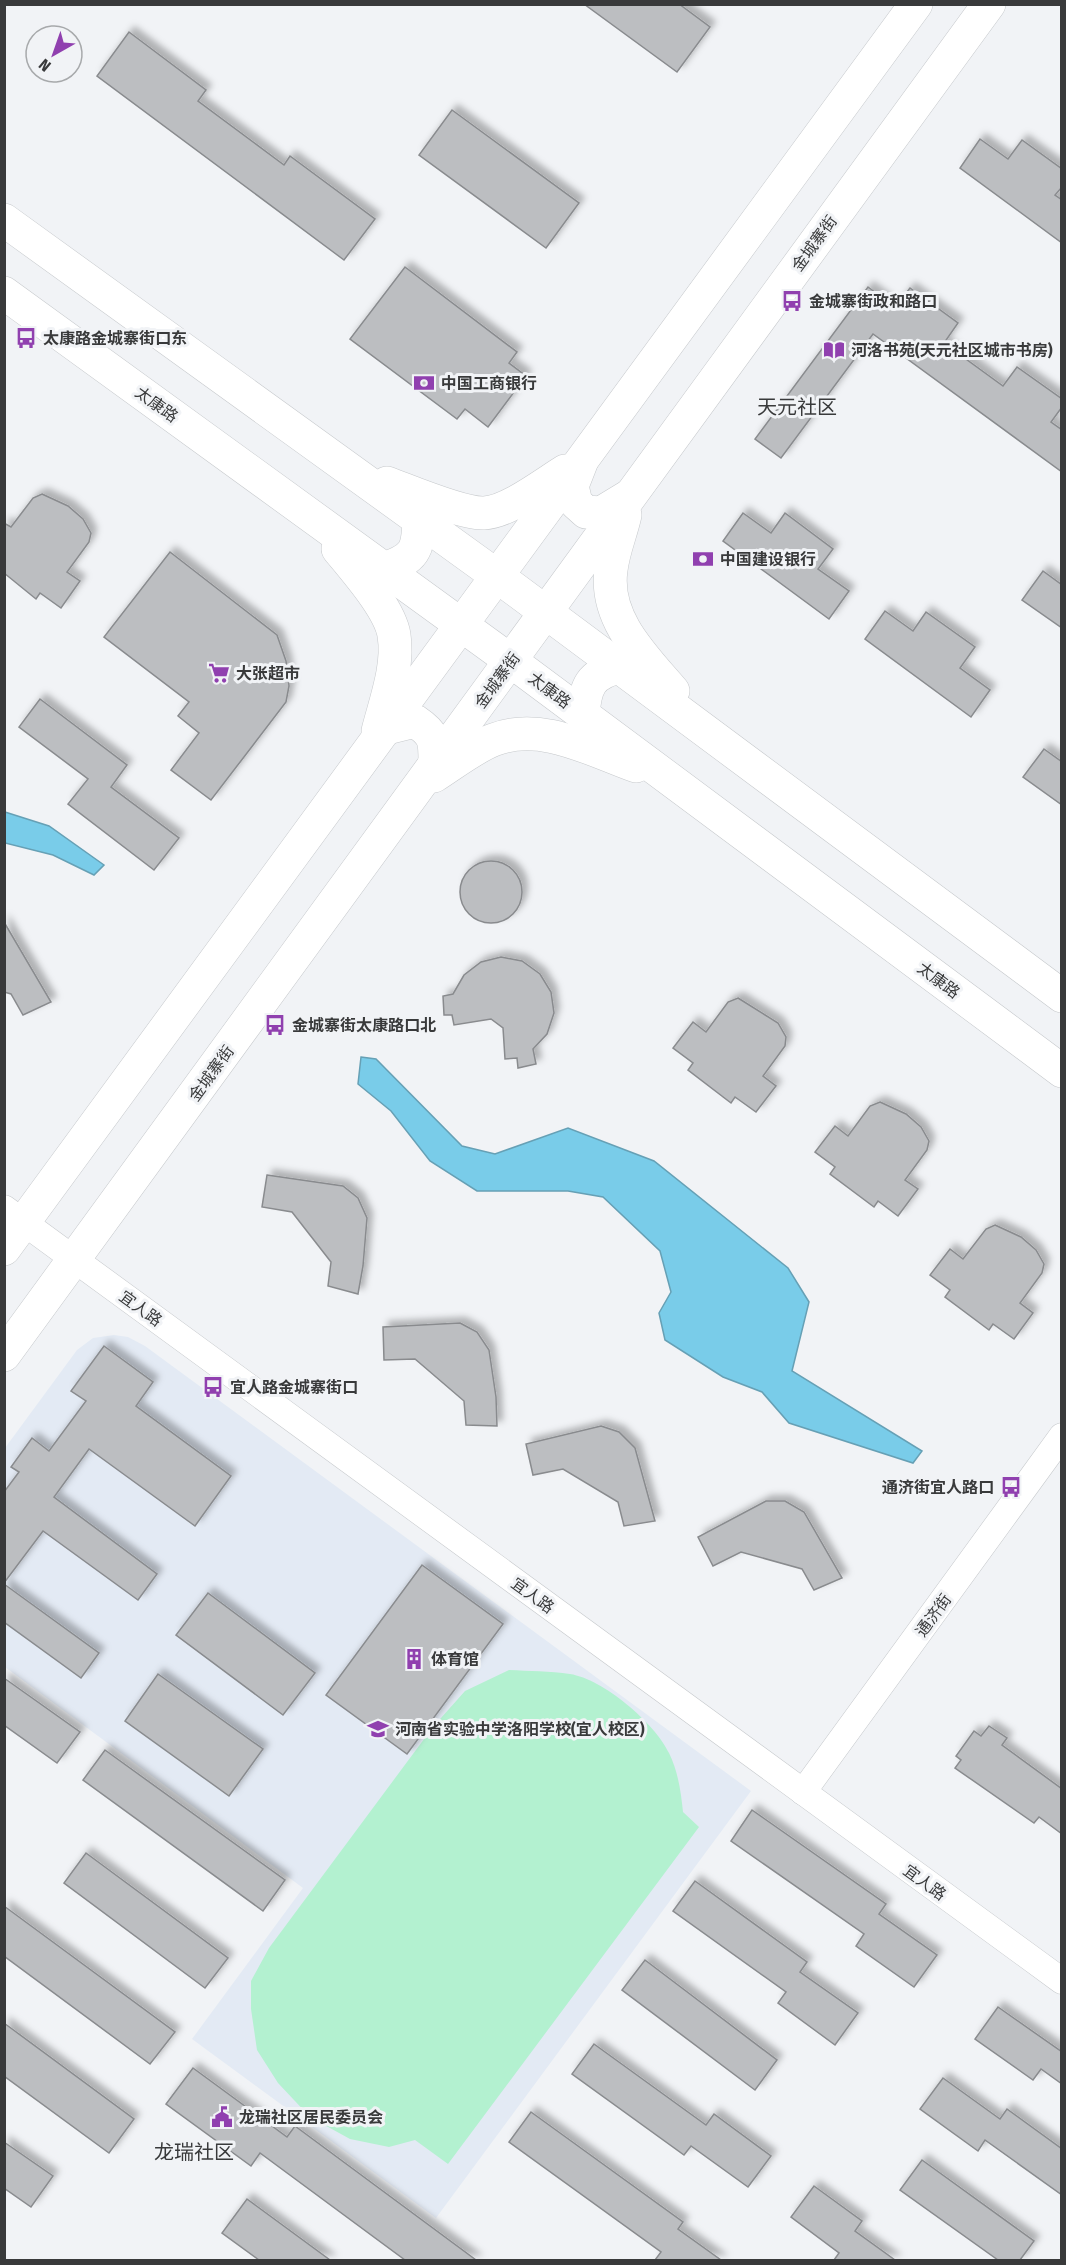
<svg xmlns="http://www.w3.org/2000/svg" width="1066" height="2265" viewBox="0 0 1066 2265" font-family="'Fira Sans Condensed','Noto Sans SC',sans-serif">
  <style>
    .built { fill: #e3eaf4 }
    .green { fill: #b3f1d0 }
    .water { fill: #79cce9; stroke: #66a0b5; stroke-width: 1.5 }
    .building { fill: #bcbec1; stroke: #898b8e; stroke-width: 1.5; filter: url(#shadow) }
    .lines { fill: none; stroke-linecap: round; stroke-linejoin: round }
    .minor-casing { stroke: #c6c9cc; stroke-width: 27 }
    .major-casing { stroke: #c6c9cc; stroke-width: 34 }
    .minor { stroke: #fff; stroke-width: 26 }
    .major { stroke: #fff; stroke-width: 33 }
    .labels { text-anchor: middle; stroke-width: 6; stroke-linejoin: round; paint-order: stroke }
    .street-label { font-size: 16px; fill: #393a3b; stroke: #f1f3f6 }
    .poi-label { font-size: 16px; font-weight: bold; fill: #393a3b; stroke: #f1f3f6; text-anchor: start }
    .quarter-label { font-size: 20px; fill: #393a3b; stroke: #f1f3f6 }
  </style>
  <defs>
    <filter id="shadow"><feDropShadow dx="5.5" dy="-5.5" stdDeviation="3" flood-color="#0004"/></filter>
  </defs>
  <rect width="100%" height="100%" fill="#f1f3f6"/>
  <polygon class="built" points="114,1335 128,1337 145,1346 751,1791 436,2218 192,2039 303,1888 5,1667 5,1448 77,1350 93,1338"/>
  <path class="green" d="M509 1670C529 1671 550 1671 570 1674 603 1679 655 1723 669 1753 678 1771 681 1792 683 1812L699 1827 448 2164 415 2140 389 2147 350 2139 310 2117 278 2083 257 2050 251 2009V1981L269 1948 433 1727 465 1691Z"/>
  <g class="water">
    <polygon points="5,812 49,826 104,865 94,875 53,855 5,843"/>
    <polygon points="361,1057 376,1059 462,1146 495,1154 568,1128 654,1161 788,1268 809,1302 792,1371 922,1451 913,1463 789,1423 762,1392 723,1377 665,1340 659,1313 671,1292 660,1251 603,1197 568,1191 477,1191 430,1161 391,1111 358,1084"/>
  </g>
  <g class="building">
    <polygon points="584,4 679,4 710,27 677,72"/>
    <polygon points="129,32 206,90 198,101 284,165 290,156 375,219 344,260 97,76"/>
    <polygon points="452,110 579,203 546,248 419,155"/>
    <polygon points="980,139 1008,159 1022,140 1062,169 1062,187 1055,195 1062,200 1062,243 960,168"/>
    <polygon points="405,267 517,352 509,363 526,376 488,427 465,409 457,419 350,339"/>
    <polygon points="868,287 895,307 910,288 958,323 944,343 1003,386 1017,367 1062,399 1062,407 1051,422 1062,430 1062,472 873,334 781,458 755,439"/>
    <polygon points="42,494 68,506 83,519 91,533 89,542 67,572 80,581 61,608 40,593 36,599 4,573 4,523 11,527 33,498"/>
    <polygon points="743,513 771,533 785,513 833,549 818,569 849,591 829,619 723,541"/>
    <polygon points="170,552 277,635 286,661 289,686 286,702 211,800 171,770 199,733 178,716 189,702 104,637"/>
    <polygon points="1043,571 1062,585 1062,628 1022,600"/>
    <polygon points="885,611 913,631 926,612 975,647 960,668 990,690 971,717 865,639"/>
    <polygon points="40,699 127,765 111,787 179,838 154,870 68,804 88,779 19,727"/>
    <polygon points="1044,749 1062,762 1062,805 1023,777"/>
    <circle cx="491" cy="892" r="31"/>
    <polygon points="4,922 51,1002 23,1015 11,994 4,992"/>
    <polygon points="501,957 522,961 540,974 551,992 554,1013 547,1034 533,1049 536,1064 518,1068 517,1058 505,1059 503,1028 491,1019 454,1025 452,1015 444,1015 443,996 453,994 464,975 481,962"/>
    <polygon points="738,998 778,1023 786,1037 785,1046 763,1076 776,1086 756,1112 735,1097 731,1103 688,1070 693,1063 673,1048 693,1022 706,1032 728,1002"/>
    <polygon points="880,1102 906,1114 921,1127 929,1141 927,1150 905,1180 918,1189 898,1216 878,1201 874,1207 830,1174 835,1167 815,1152 835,1126 848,1136 870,1106"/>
    <polygon points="267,1175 343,1186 358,1198 367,1218 363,1266 358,1294 328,1286 331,1262 292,1212 262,1207"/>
    <polygon points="995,1225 1021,1237 1036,1250 1044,1264 1042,1273 1020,1303 1033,1313 1014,1339 993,1324 989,1330 945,1297 950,1290 930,1275 950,1249 963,1259 986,1229"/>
    <polygon points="460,1323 477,1332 489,1350 496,1397 497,1426 466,1425 464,1401 415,1359 384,1360 383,1327"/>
    <polygon points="104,1346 153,1382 136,1406 231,1476 195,1526 89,1449 54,1497 157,1574 138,1600 43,1531 4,1583 4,1492 19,1472 11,1467 32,1438 49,1451 86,1401 71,1391"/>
    <polygon points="601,1426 619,1432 635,1448 655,1521 624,1526 618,1502 563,1469 533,1475 526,1444"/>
    <polygon points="766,1501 785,1501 804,1512 842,1578 814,1590 802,1569 741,1552 713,1566 698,1537"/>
    <polygon points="422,1565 503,1624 407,1754 326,1695"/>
    <polygon points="4,1584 99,1653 81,1678 4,1622"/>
    <polygon points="208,1593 315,1673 283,1715 176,1635"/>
    <polygon points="158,1674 263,1749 229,1796 125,1721"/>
    <polygon points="4,1678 80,1732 57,1763 4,1725"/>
    <polygon points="989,1726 1007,1738 1002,1745 1062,1789 1062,1834 1039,1817 1034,1823 955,1768 961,1760 956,1756 974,1731 981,1736"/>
    <polygon points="105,1750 285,1880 263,1911 83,1780"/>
    <polygon points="752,1810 886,1904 879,1914 937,1955 914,1987 856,1946 864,1934 731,1841"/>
    <polygon points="86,1853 228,1958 205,1988 64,1883"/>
    <polygon points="695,1881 807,1962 800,1972 858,2013 835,2045 778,2003 786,1992 673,1911"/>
    <polygon points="4,1906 175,2032 150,2064 4,1956"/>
    <polygon points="645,1960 777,2060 755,2090 622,1990"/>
    <polygon points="998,2007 1062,2052 1062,2084 1041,2069 1033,2080 975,2039"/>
    <polygon points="4,2023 134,2119 109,2153 4,2076"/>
    <polygon points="594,2044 706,2125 714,2114 771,2156 748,2187 691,2146 684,2155 572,2074"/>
    <polygon points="193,2068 287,2137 295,2126 476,2260 405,2260 260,2153 251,2166 166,2104"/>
    <polygon points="943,2078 1000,2119 1007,2109 1062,2149 1062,2195 985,2140 978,2151 920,2109"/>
    <polygon points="531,2112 683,2222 678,2229 721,2260 655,2260 661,2252 509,2142"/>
    <polygon points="4,2142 53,2176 31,2207 4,2188"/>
    <polygon points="922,2160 1034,2241 1020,2260 998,2260 900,2190"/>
    <polygon points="814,2186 862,2221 855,2231 895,2260 834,2260 839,2253 791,2217"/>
    <polygon points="247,2199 330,2260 259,2260 222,2233"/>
  </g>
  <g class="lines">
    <defs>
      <g id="minor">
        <polyline points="4,1208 1062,1981"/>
        <polyline points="803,1792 1062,1436"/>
      </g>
      <g id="major">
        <polyline points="4,220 497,576 1062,996"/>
        <polyline points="4,293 511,661 1062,1071"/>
        <polyline points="581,463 572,486 576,503 586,512 601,513 629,496"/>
        <path d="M387 483C409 491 462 514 484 513 508 512 544 484 565 471"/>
        <path d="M625 515C621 533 613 551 611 570 604 619 644 657 673 691"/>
        <path d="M338 549C355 570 390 609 394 635 399 666 386 700 378 731"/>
        <path d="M384 569C415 558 418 551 419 520"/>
        <path d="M583 715C585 687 590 674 619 667"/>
        <path d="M387 728 415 721C436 735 435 741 435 765"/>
        <path d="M434 776C453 764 473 748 493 740 541 721 591 750 636 766"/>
        <polyline points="4,1249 916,4"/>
        <polyline points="4,1355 989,4"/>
      </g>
    </defs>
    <use href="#minor" class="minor-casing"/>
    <use href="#major" class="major-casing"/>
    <use href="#minor" class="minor"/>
    <use href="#major" class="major"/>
  </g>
  <defs>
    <symbol id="bus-bare" viewBox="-9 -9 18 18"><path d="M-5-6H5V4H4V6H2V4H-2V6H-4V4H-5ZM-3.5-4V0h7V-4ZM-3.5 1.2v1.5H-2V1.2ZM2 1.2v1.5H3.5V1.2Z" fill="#9040af" stroke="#f1f3f6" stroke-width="2.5" paint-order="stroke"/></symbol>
    <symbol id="library-bare" viewBox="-9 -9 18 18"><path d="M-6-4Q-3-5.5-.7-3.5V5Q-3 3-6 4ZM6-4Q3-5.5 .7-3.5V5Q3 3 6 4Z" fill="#9040af" stroke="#f1f3f6" stroke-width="2.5" paint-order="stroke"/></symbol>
    <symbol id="bank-bare" viewBox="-9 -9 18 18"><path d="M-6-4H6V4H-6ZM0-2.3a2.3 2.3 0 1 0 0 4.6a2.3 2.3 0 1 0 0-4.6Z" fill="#9040af" stroke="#f1f3f6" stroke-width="2.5" paint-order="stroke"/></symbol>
    <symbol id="supermarket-bare" viewBox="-9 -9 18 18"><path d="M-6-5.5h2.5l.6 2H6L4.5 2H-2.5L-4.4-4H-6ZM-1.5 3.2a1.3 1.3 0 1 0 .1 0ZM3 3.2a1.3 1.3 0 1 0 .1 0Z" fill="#9040af" stroke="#f1f3f6" stroke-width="2.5" paint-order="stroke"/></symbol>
    <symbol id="building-bare" viewBox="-9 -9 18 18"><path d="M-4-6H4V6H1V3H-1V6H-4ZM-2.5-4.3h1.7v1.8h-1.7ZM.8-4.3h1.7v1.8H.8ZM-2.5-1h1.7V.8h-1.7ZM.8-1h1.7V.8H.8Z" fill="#9040af" stroke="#f1f3f6" stroke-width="2.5" paint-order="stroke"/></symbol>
    <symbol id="school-bare" viewBox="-9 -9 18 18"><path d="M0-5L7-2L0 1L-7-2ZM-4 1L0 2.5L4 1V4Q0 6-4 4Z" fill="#9040af" stroke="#f1f3f6" stroke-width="2.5" paint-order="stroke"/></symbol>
    <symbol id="civic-bare" viewBox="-9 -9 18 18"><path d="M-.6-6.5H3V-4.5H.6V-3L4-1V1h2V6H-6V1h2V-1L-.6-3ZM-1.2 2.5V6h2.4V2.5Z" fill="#9040af" stroke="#f1f3f6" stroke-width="2.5" paint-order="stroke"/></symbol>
  </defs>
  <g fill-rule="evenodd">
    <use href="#bus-bare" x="777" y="286" width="30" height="30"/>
    <use href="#bus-bare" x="11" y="323" width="30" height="30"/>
    <use href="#library-bare" x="819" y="335" width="30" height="30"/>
    <use href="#bank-bare" x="409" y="368" width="30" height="30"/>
    <use href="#bank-bare" x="688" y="544" width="30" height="30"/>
    <use href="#supermarket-bare" x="204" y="658" width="30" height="30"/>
    <use href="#bus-bare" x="260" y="1010" width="30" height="30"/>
    <use href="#bus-bare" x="198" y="1372" width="30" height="30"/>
    <use href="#bus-bare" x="996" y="1472" width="30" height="30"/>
    <use href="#building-bare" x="399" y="1644" width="30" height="30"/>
    <use href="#school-bare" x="363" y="1714" width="30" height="30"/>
    <use href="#civic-bare" x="207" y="2102" width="30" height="30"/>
  </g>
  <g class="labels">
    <g class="street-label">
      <text transform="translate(814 243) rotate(-54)" y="6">金城寨街</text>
      <text transform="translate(157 404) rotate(36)" y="6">太康路</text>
      <text transform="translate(497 680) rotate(-54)" y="6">金城寨街</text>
      <text transform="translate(550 690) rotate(37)" y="6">太康路</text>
      <text transform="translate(939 980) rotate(37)" y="6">太康路</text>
      <text transform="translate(211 1073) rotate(-54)" y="6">金城寨街</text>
      <text transform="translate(141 1308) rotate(36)" y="6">宜人路</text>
      <text transform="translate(533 1595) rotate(36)" y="6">宜人路</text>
      <text transform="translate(933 1615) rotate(-54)" y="6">通济街</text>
      <text transform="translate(925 1882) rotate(36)" y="6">宜人路</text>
    </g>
    <g class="poi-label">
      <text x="809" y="307">金城寨街政和路口</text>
      <text x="43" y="344">太康路金城寨街口东</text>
      <text x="851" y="356">河洛书苑(天元社区城市书房)</text>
      <text x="441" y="389">中国工商银行</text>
      <text x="720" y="565">中国建设银行</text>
      <text x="236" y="679">大张超市</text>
      <text x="292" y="1031">金城寨街太康路口北</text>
      <text x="230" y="1393">宜人路金城寨街口</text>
      <text x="994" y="1493" text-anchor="end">通济街宜人路口</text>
      <text x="431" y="1665">体育馆</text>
      <text x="395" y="1735">河南省实验中学洛阳学校(宜人校区)</text>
      <text x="239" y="2123">龙瑞社区居民委员会</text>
    </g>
    <g class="quarter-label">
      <text x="797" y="414">天元社区</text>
      <text x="194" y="2159">龙瑞社区</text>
    </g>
  </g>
  <rect width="1066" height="2265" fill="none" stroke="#393a3b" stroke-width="12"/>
  <g transform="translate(54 54) rotate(220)"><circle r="28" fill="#f1f3f6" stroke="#a7a9ab" stroke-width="1.5"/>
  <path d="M0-4.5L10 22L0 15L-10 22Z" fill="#9040af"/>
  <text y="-9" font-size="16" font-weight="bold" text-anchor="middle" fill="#393a3b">N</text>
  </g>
</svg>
